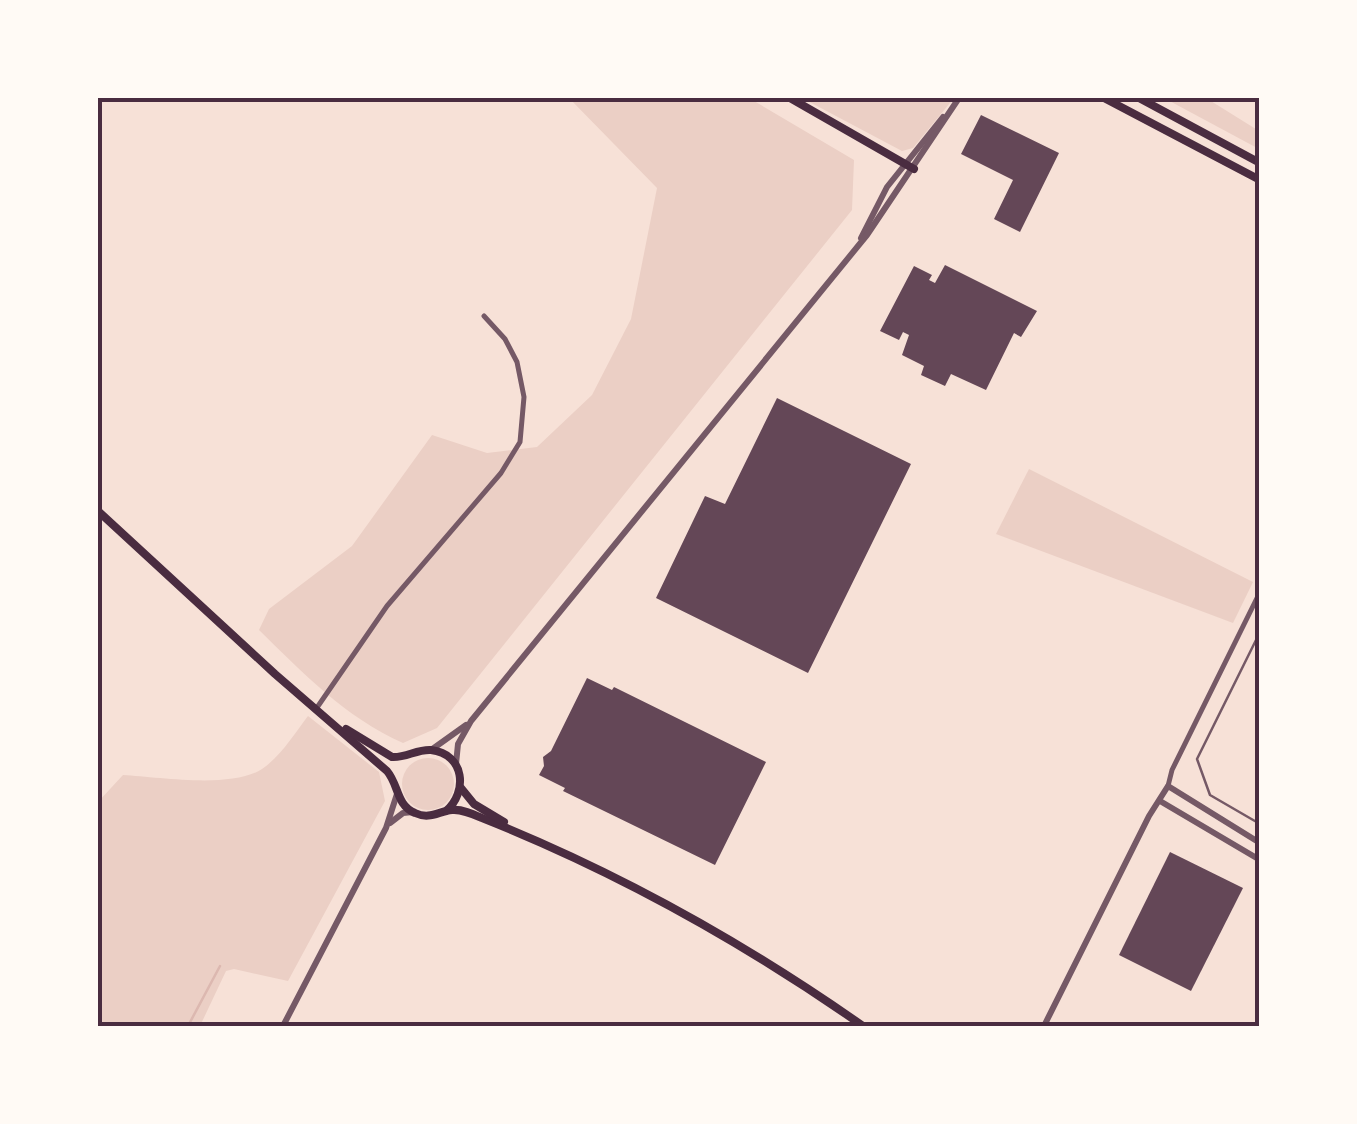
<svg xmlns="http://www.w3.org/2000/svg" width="1357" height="1124" viewBox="0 0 1357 1124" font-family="'Noto Serif',serif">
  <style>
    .green { fill: #ebcfc5 }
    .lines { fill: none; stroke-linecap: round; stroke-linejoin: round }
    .stream { stroke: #dcb8b0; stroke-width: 2.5 }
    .building { fill: #644757 }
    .service { stroke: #755966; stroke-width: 2.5 }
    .minor { stroke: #755966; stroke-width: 5 }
    .tertiary { stroke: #755966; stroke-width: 6 }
    .primary { stroke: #4a2c40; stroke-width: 8 }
    .trunk { stroke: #4a2c40; stroke-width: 8 }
    .neatline { fill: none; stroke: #4a2c40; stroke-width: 4 }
  </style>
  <rect width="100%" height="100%" fill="#f7e1d7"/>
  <g class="green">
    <path d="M569 98H749L854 160 852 210 437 728 403 743C345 717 304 674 259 630L269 609 352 546 432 435 487 453 537 447 592 395 631 319 657 188Z"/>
    <polygon points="802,98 954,98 913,148 902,151"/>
    <polygon points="1164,98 1206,98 1259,131 1259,149"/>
    <polygon points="1029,469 1253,582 1233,623 996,534"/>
    <path d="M308 716 379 772 385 801 288 981 234 969 226 971 200 1026H98V802L123 775C159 777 232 789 262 769 281 756 295 733 308 716Z"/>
    <circle cx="428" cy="784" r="26"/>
  </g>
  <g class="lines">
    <polyline class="stream" points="188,1026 220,966"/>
  </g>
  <g class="building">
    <polygon points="981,115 1059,153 1020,232 994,219 1013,180 961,154"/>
    <polygon points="945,265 1037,311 1021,337 1014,333 986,390 951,374 945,386 921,375 924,366 902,355 909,335 903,332 899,340 880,331 914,266 932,275 929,280 935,283"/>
    <polygon points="777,398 911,464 808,673 656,598 705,496 725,504"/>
    <polygon points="587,678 612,690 614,687 766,762 715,865 563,791 565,788 539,775 544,766 543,757 551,751"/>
    <polygon points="1170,852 1243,888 1191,991 1119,955"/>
  </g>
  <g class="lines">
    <polyline class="service" points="1260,632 1197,759 1210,795 1260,824"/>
    <g class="minor">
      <polyline points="316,709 387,606 501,473 520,442 524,397 517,362 505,339 484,316"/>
      <polyline points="1168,786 1172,770 1260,592"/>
    </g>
    <g class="tertiary">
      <polyline points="861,238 887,187 943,117"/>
      <polyline points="431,750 466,725"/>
      <polyline points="456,764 458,744 471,721 867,235 959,98"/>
      <polyline points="1160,801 1260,860"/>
      <polyline points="390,823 403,813 413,812"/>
      <polyline points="283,1026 386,828 397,794"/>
      <polyline points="1044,1026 1149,816 1168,786 1260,843"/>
    </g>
    <g class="primary">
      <path d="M98 511 275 674 387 771C399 785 396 805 415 813 430 820 439 811 452 810 462 809 473 814 482 818 615 871 746 944 863 1026"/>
      <path d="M346 729 392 757C406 758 417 749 431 750 465 754 468 792 446 811"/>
      <polyline points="461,788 474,804 504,822"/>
    </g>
    <g class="trunk">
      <polyline points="790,98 914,169"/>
      <polyline points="1104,98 1260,180"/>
      <polyline points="1139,98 1260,163"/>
    </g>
  </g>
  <rect width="1357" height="1124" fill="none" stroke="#fffaf5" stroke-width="200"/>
  <rect x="100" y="100" width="1157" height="924" class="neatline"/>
</svg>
